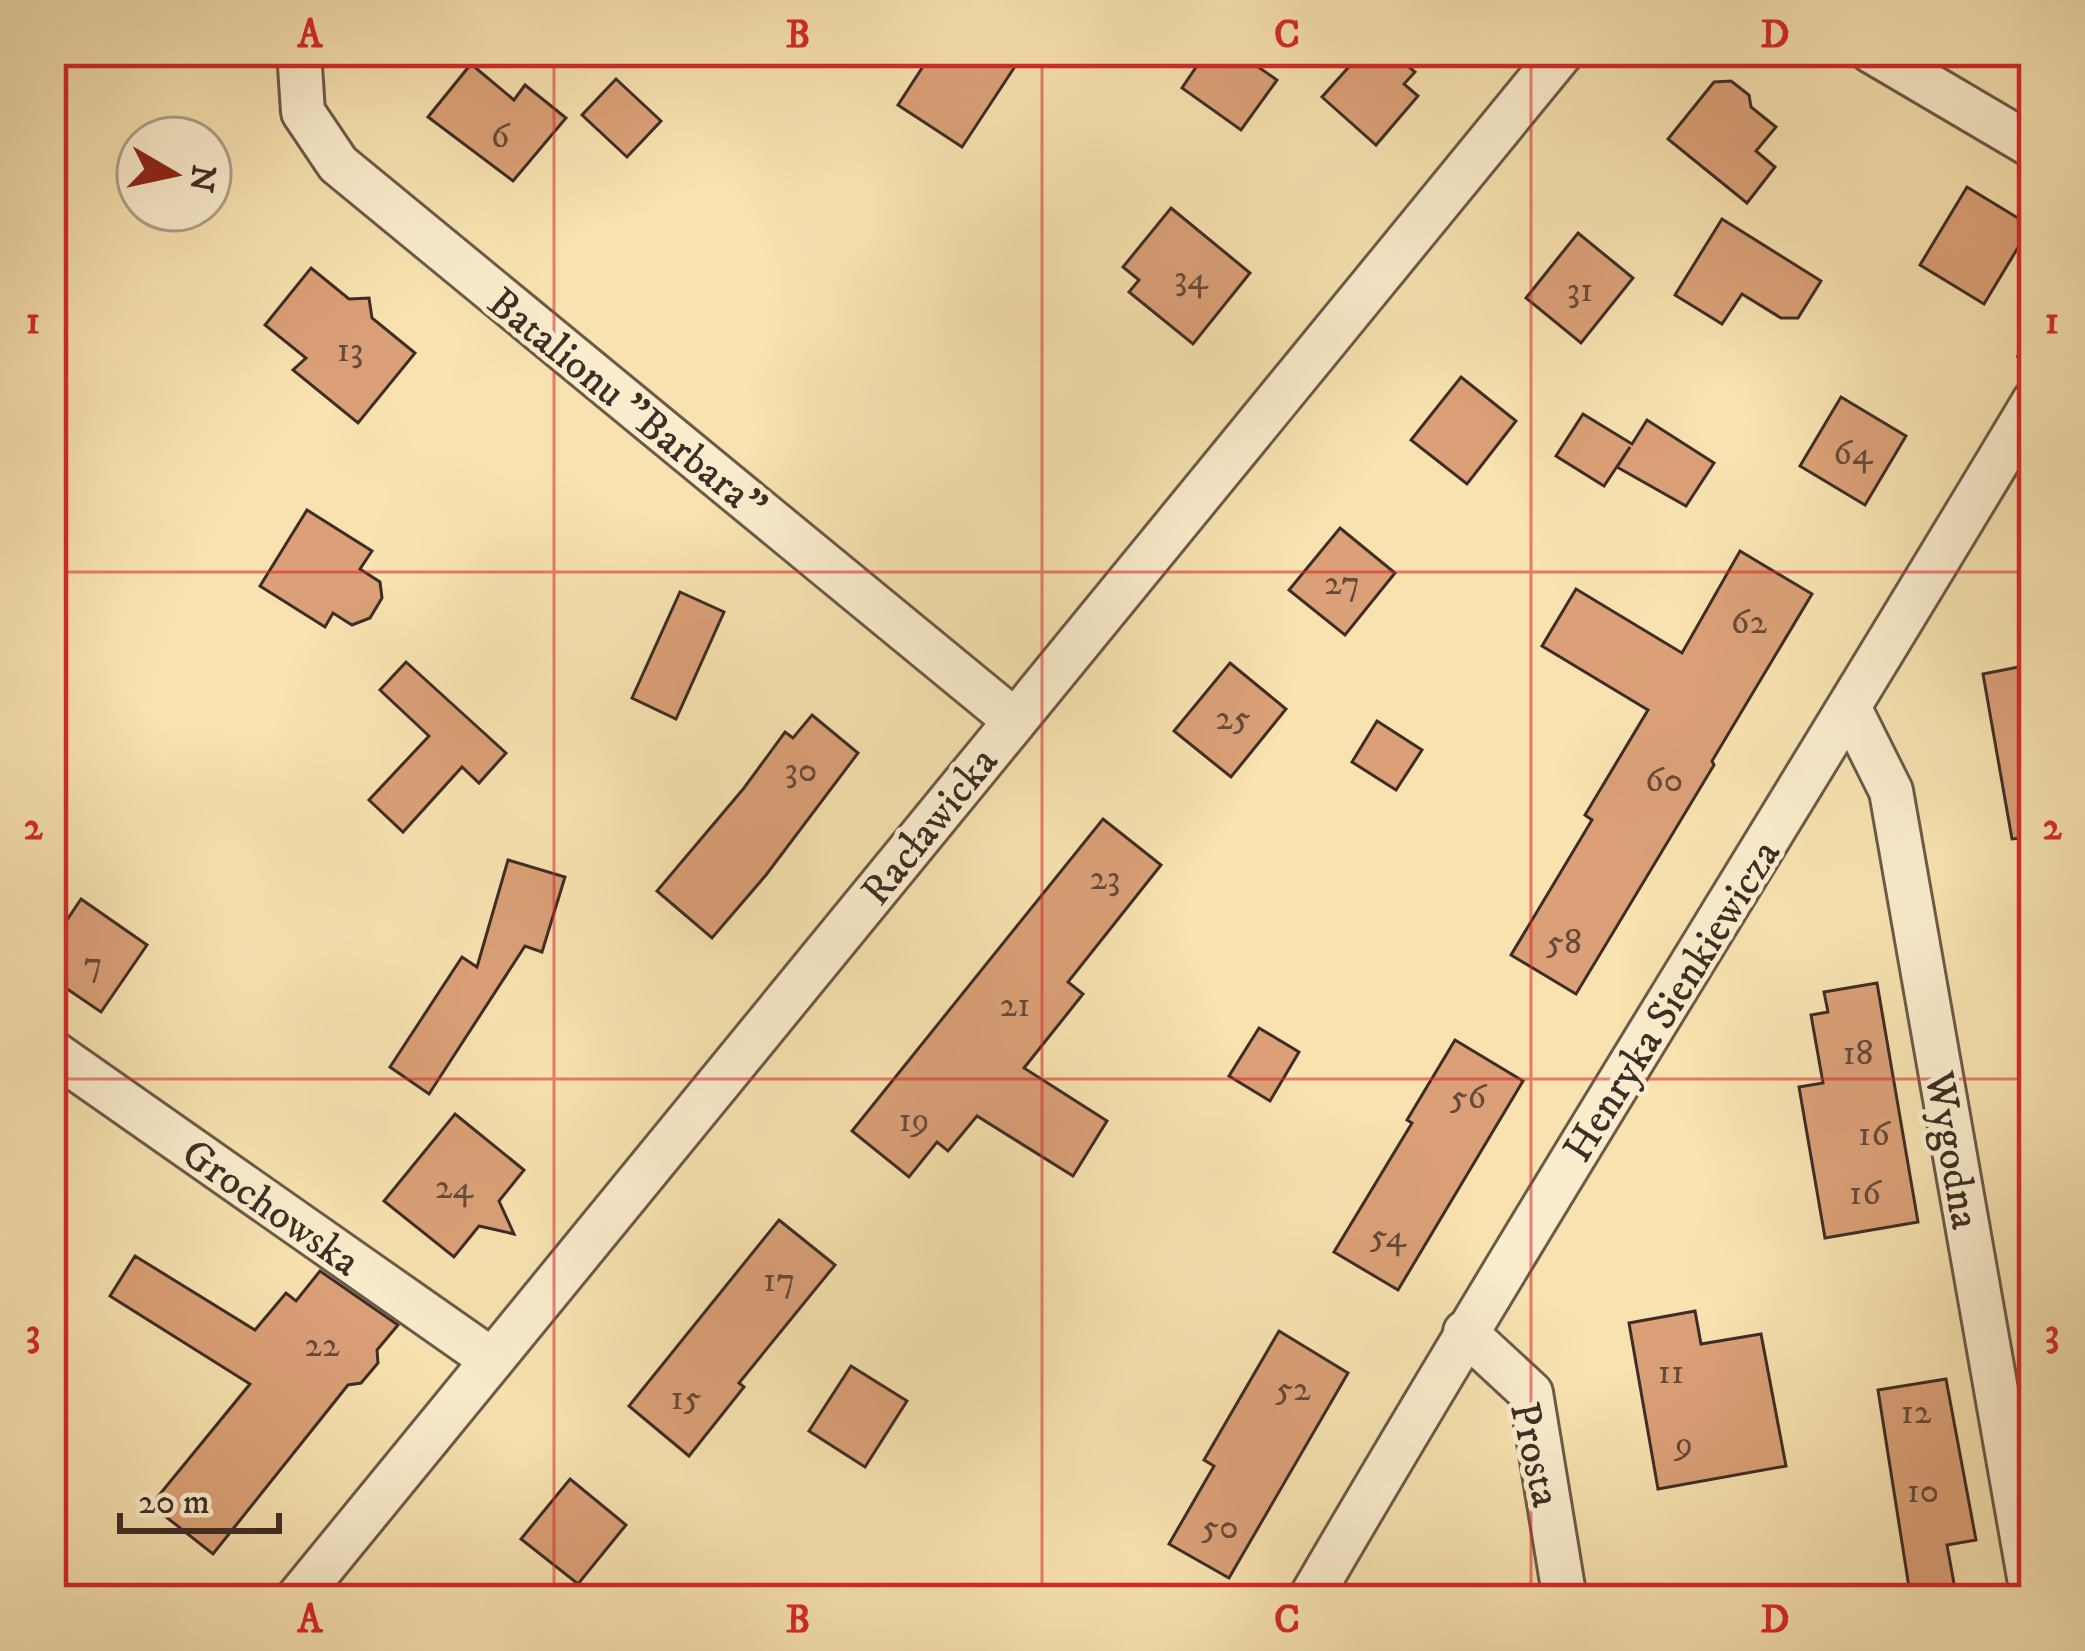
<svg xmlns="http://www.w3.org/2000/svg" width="2085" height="1651" viewBox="0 0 2085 1651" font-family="'IM FELL DW Pica',serif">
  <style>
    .building { fill: #dba077; stroke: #3e2d26; stroke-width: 3 }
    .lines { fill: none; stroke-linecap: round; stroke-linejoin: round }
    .street-casing { stroke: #6c5a48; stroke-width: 48 }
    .path { stroke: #3e2d26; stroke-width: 8; stroke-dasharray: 9 6; stroke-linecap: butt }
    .street { stroke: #faeccc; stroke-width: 42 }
    .grid { fill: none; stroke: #d62828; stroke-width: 3; stroke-opacity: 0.55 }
    .labels { text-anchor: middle; stroke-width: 10; stroke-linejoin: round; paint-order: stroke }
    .number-label { font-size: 36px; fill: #654a3a }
    .street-label { font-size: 42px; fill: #3e2d26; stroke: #faeccc }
    .neatline { fill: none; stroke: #d62828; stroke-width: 4.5 }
    .grid-label { font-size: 39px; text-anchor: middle; font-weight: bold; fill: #d62828 }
  </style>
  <rect width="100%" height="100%" fill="#f7e2b0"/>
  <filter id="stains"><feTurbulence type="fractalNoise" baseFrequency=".00167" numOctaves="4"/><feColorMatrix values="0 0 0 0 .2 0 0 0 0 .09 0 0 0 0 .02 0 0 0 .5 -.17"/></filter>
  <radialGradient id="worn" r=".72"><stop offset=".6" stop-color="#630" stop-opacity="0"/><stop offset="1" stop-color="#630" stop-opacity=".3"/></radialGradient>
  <g class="building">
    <polygon points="933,51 988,51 1014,68 962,147 898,105"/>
    <polygon points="1207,51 1235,51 1277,80 1241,130 1182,88"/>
    <polygon points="1363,51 1390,51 1415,72 1404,84 1418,96 1376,145 1322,97"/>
    <polygon points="471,64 514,100 525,85 566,118 513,181 428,117"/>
    <polygon points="616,79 661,121 627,157 582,115"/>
    <polygon points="1731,81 1749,95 1751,107 1776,127 1756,151 1775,167 1747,203 1668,139 1714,82"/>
    <polygon points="1967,187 2031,226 1984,304 1920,265"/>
    <polygon points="1171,208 1250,273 1193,344 1129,292 1139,280 1123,267"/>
    <polygon points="1722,219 1821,281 1798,318 1781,318 1742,294 1722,324 1675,295"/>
    <polygon points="1578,233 1633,278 1581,343 1526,298"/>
    <polygon points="311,268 349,299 369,298 372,318 415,353 358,423 293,370 306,358 265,325"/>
    <polygon points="1461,377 1516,421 1467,484 1411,440"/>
    <polygon points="1841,397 1906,436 1865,505 1800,466"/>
    <polygon points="1583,414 1632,444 1647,420 1714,463 1686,506 1617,467 1630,447 1604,486 1556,456"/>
    <polygon points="307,510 372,551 360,569 380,582 382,598 370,618 352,625 333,613 325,627 260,586"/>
    <polygon points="1340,528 1395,573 1345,635 1289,590"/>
    <polygon points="1740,551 1812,594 1712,761 1714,765 1576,994 1511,955 1592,820 1585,815 1648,710 1542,646 1576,589 1682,653"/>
    <polygon points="680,592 724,612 676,719 632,698"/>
    <polygon points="406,662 506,753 479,783 462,767 403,832 369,800 429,736 380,690"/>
    <polygon points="1230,663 1286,709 1231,777 1174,731"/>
    <polygon points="2034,664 2034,837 2012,839 1983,674"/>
    <polygon points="812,715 858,753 766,875 712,938 657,891 744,788 785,732 793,738"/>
    <polygon points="1377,721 1422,750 1396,790 1352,762"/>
    <polygon points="1103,819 1161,865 1068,982 1083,994 1024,1068 1107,1121 1073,1176 977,1116 948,1151 937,1142 909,1177 852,1131"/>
    <polygon points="508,860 565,877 542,952 525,946 429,1094 390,1067 462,957 477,967"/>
    <polygon points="81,899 147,945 101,1012 51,978 51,944"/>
    <polygon points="1877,983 1918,1222 1825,1238 1799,1087 1823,1083 1811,1015 1828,1012 1824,992"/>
    <polygon points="1259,1028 1299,1052 1270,1101 1229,1076"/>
    <polygon points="1455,1040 1523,1081 1398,1290 1334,1252 1412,1123 1407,1120"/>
    <polygon points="455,1114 524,1170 499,1201 514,1234 479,1226 454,1257 384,1201"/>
    <polygon points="779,1220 835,1265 739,1383 744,1387 689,1456 629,1406"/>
    <polygon points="135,1256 255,1330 286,1293 296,1301 320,1271 398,1325 377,1350 378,1363 361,1383 348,1385 213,1554 151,1505 250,1384 110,1296"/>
    <polygon points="1695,1311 1701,1344 1761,1334 1786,1466 1658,1489 1629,1323"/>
    <polygon points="1279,1331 1348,1373 1229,1578 1169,1544 1214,1466 1204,1460"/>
    <polygon points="851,1366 907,1401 865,1467 809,1431"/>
    <polygon points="1946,1379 1976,1540 1947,1545 1957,1600 1911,1600 1878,1390"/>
    <polygon points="570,1479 626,1525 578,1584 521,1539"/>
  </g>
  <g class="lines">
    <defs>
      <g id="street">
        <polyline points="299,51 303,112 338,164 1014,720"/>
        <polyline points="1871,51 2034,147"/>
        <polyline points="1850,709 1891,791 2033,1600"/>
        <polyline points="51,1051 492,1360"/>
        <polyline points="1465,1332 1531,1393 1565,1600"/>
        <polyline points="296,1600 1563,51"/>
        <path d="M1309 1600C1544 1197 1794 802 2034 401"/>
      </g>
    </defs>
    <use href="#street" class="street-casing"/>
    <polyline class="path" points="2019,359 2034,334"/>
    <use href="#street" class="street"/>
  </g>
  <path class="grid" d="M554 51V1600M1042 51V1600M1531 51V1600M51 572H2034M51 1079H2034"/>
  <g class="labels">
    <g class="number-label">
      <text x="500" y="147">6</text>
      <text x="1191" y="289">34</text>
      <text x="1580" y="301">31</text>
      <text x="350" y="361">13</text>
      <text x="1853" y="464">64</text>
      <text x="1342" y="594">27</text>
      <text x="1749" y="633">62</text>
      <text x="1233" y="729">25</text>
      <text x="801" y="781">30</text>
      <text x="1664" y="791">60</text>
      <text x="1105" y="889">23</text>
      <text x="1564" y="953">58</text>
      <text x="93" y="975">7</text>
      <text x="1015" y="1016">21</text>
      <text x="1858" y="1064">18</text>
      <text x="1468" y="1108">56</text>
      <text x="914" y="1131">19</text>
      <text x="1874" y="1145">16</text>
      <text x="454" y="1198">24</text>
      <text x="1865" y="1204">16</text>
      <text x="1388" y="1247">54</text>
      <text x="779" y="1291">17</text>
      <text x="322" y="1356">22</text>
      <text x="1671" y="1383">11</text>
      <text x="1293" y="1400">52</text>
      <text x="686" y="1409">15</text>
      <text x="1916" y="1423">12</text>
      <text x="1684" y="1455">9</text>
      <text x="1923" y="1502">10</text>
      <text x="1220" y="1538">50</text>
    </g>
    <g class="street-label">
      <text transform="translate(628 403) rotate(39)" y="15">Batalionu "Barbara"</text>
      <text transform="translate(928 825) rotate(-51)" y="15">Racławicka</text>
      <text transform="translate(1670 1000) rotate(-58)" y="15">Henryka Sienkiewicza</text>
      <text transform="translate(1954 1150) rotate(80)" y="15">Wygodna</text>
      <text transform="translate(272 1206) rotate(35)" y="15">Grochowska</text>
      <text transform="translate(1537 1454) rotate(77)" y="15">Prosta</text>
    </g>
  </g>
  <rect width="2085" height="1651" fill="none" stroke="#f7e2b0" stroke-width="132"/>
  <g transform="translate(174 174) rotate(99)"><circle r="57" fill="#faeccc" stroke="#afa08a" stroke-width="3"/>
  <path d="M0-9L21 45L0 30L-21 45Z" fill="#8f2418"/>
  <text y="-18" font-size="33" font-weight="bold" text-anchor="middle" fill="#3e2d26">N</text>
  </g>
  <path d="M120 1513v18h159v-18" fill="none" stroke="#3e2d26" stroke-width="6"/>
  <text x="138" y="1513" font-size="36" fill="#3e2d26" stroke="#faeccc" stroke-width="9" paint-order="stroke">20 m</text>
  <rect x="66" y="66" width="1953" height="1519" class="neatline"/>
  <g class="grid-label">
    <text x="310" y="47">A</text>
    <text x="798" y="47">B</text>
    <text x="1287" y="47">C</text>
    <text x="1775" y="47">D</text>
    <text x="33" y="333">1</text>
    <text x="2052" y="333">1</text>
    <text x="33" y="839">2</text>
    <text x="2052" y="839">2</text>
    <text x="33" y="1345">3</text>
    <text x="2052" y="1345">3</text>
    <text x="310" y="1632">A</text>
    <text x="798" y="1632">B</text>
    <text x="1287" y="1632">C</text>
    <text x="1775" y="1632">D</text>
  </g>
  <rect width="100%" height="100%" filter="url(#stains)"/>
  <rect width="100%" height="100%" fill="url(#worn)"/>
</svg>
